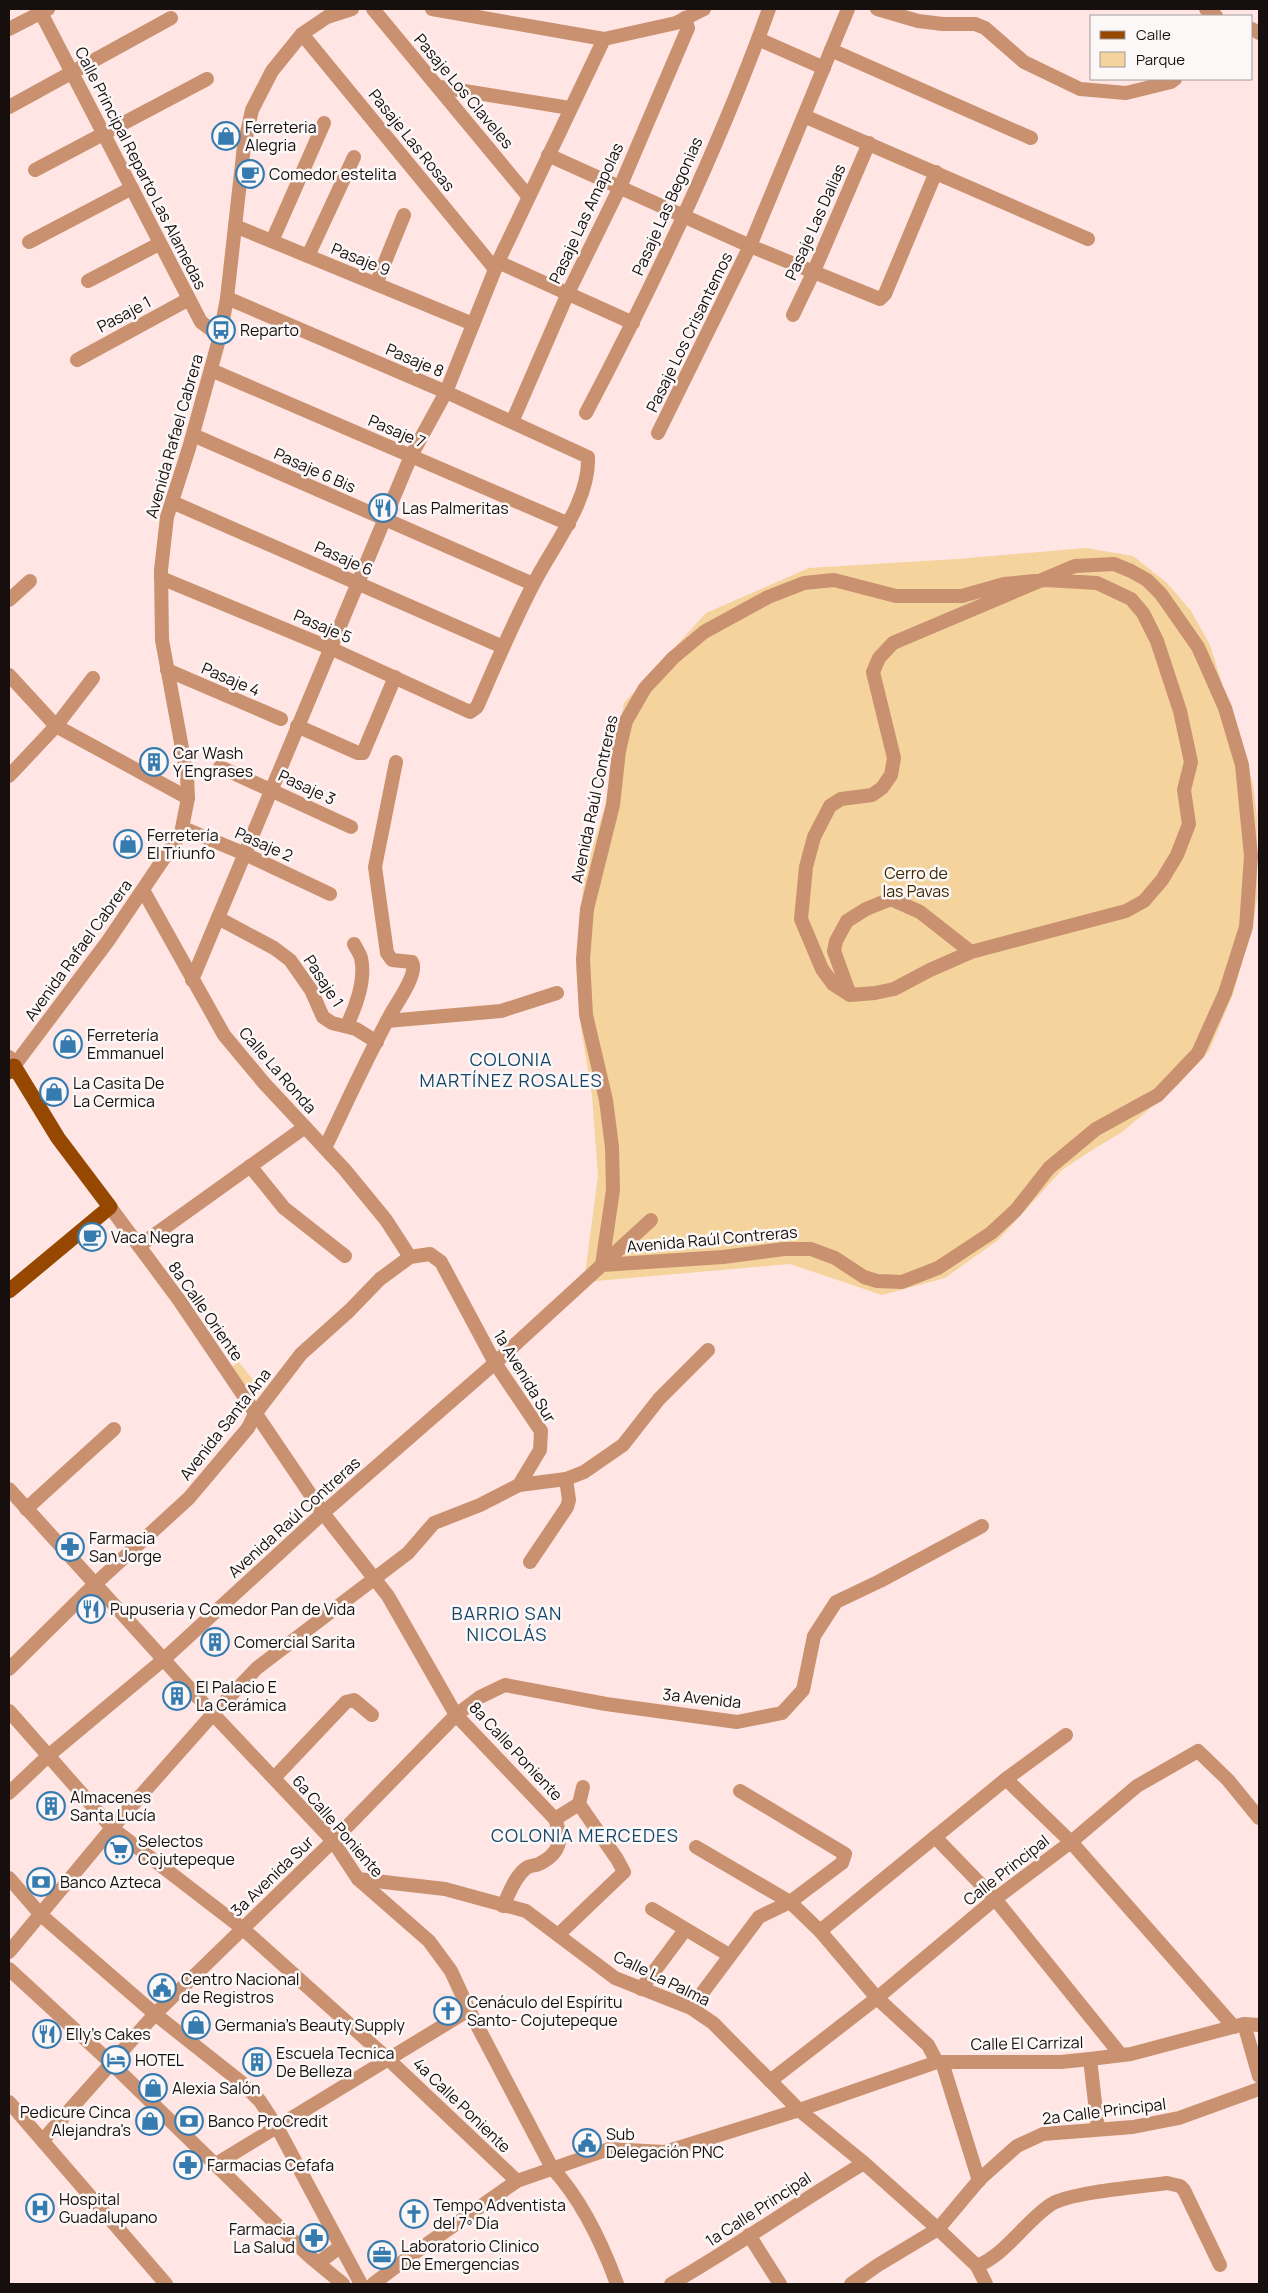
<svg xmlns="http://www.w3.org/2000/svg" width="1268" height="2293" viewBox="0 0 1268 2293" font-family="Manrope,sans-serif">
  <style>
    .green { fill: #f4d39c }
    .lines { fill: none; stroke-linecap: round; stroke-linejoin: round }
    .minor { stroke: #c9916f; stroke-width: 14 }
    .major { stroke: #964801; stroke-width: 15 }
    .labels { text-anchor: middle; stroke-width: 5; stroke-linejoin: round; paint-order: stroke }
    .street-label { font-size: 16px; fill: #170f0e; stroke: #fdf8f8 }
    .poi-label { font-size: 16px; fill: #170f0e; stroke: #fdf8f8; text-anchor: start }
    .park-label { font-size: 16px; fill: #3c2800; stroke: #fdf8f8 }
    .neighbourhood-label { font-size: 18px; letter-spacing: 1px; fill: #15466a; stroke: #fdf8f8 }
  </style>
  <rect width="100%" height="100%" fill="#ffe5e3"/>
  <g class="green">
    <polygon points="1086,548 1133,556 1167,583 1191,611 1210,645 1253,784 1257,817 1257,898 1254,920 1233,994 1209,1051 1178,1085 1122,1132 1089,1152 1062,1170 998,1240 945,1278 882,1295 790,1264 584,1282 598,1176 592,1095 581,1028 576,968 584,877 605,806 624,703 706,613 809,568 957,559"/>
    <polygon points="239,1362 257,1385 258,1392 256,1396 251,1397 229,1369"/>
  </g>
  <g class="lines">
    <g class="minor">
      <polyline points="39,9 201,322 220,336"/>
      <polyline points="373,9 528,196"/>
      <polyline points="432,9 604,39 676,23 704,9"/>
      <polyline points="877,9 918,21 943,24 975,24 985,28 1024,62 1080,89 1126,93 1171,82 1175,79"/>
      <polyline points="1206,9 1216,16"/>
      <polyline points="9,29 48,9"/>
      <polyline points="1252,29 1259,33"/>
      <polyline points="302,34 495,269"/>
      <polyline points="758,39 824,68"/>
      <polyline points="831,50 1031,138"/>
      <polyline points="440,87 570,108"/>
      <polyline points="9,107 171,18"/>
      <polyline points="804,116 1088,239"/>
      <polyline points="548,155 750,246 880,299 885,294 936,172"/>
      <polyline points="35,170 207,79"/>
      <polyline points="235,226 473,324"/>
      <polyline points="272,241 324,123"/>
      <polyline points="29,242 132,188"/>
      <polyline points="308,256 354,157"/>
      <polyline points="498,262 633,323"/>
      <polyline points="88,281 159,244"/>
      <polyline points="376,284 404,215"/>
      <polyline points="793,315 814,271 869,143"/>
      <polyline points="77,360 189,299"/>
      <polyline points="211,370 569,524"/>
      <path d="M586 413C655 282 719 148 769 9"/>
      <polyline points="512,422 568,293 620,187 688,28 685,18"/>
      <polyline points="658,433 750,246 848,9"/>
      <polyline points="193,435 533,584"/>
      <polyline points="172,502 503,647"/>
      <path d="M161 578 330 648 470 712 477 707C495 666 512 625 533 585 552 547 590 501 588 457L446 392 227 298"/>
      <polyline points="9,600 30,581"/>
      <polyline points="167,670 281,719"/>
      <polyline points="9,675 56,726 188,798"/>
      <polyline points="297,726 358,753 363,753 395,677"/>
      <polyline points="220,767 351,827"/>
      <polyline points="9,776 56,726 93,678"/>
      <polyline points="183,828 245,854 330,894"/>
      <polyline points="143,890 224,1035 264,1083 345,1170 386,1220 410,1257"/>
      <polyline points="218,918 274,948 290,960 311,990 323,1017 332,1023 356,1029 377,1042"/>
      <polyline points="192,980 411,456 446,392 498,262 604,39"/>
      <polyline points="850,995 834,951 836,941 847,921 866,909 891,899 920,912 971,952 930,970 894,989 875,993 850,995 833,984 822,969 801,919 806,867 814,837 830,806 841,799 872,795 882,788 891,775 894,758 873,672 879,658 893,643 1075,566 1114,564 1131,571 1147,580 1161,594 1198,647 1225,708 1242,765 1251,856 1246,927 1225,993 1198,1053 1158,1095 1096,1129 1049,1168 1016,1210 991,1233 938,1268 902,1282 877,1281 864,1277 835,1258 811,1249 784,1249 723,1257 602,1265 613,1190 612,1147 606,1100 586,1015 583,959 587,909 613,805 619,751 626,721 645,688 673,658 704,632 768,597 804,583 834,580 896,596 962,596 1004,584 1046,580 1097,583 1131,599 1143,613 1157,641 1180,711 1191,762 1184,790 1189,824 1177,855 1162,880 1144,901 1126,911 971,952"/>
      <polyline points="387,1021 501,1011 557,993"/>
      <path d="M347 1025C356 1007 366 979 361 958 360 954 356 948 354 944"/>
      <polyline points="9,1057 14,1066 108,941 181,833 188,798 187,775 162,640 161,570 167,517 189,448 220,336 227,298 244,146 252,110 272,71 302,34 327,17 352,9"/>
      <path d="M325 1148C347 1102 368 1055 393 1010 399 1000 418 973 412 962L392 960 387 953 375 867 396 762"/>
      <polyline points="250,1166 284,1208 345,1256"/>
      <path d="M110 1207 179 1300 323 1513 388 1596 456 1715 555 1819C563 1839 561 1853 539 1864 535 1866 529 1865 525 1869 514 1878 509 1894 503 1906"/>
      <polyline points="139,1246 305,1127"/>
      <polyline points="519,1485 566,1479 584,1472 623,1445 659,1399 708,1350"/>
      <path d="M9 1489 213 1714 333 1841 358 1879 429 1941 451 1971 469 2010 552 2168C582 2200 602 2243 617 2284"/>
      <polyline points="26,1509 114,1429"/>
      <polyline points="530,1562 567,1507 569,1500 566,1479"/>
      <polyline points="9,1669 94,1585 189,1498 248,1428 255,1414 301,1354 349,1311 380,1279 410,1257 430,1254 441,1262 495,1363 541,1431 540,1450 519,1485 480,1505 434,1523 408,1553 257,1668 213,1714 112,1828 9,1952"/>
      <polyline points="9,1711 112,1828 242,1928 388,2059 517,2181"/>
      <polyline points="274,1778 346,1702 354,1700 372,1715"/>
      <polyline points="1006,1779 1071,1842 1234,2027"/>
      <polyline points="9,1793 48,1756 163,1660 323,1513 495,1363 651,1220"/>
      <polyline points="555,1819 579,1804"/>
      <polyline points="935,1837 995,1899 1121,2055"/>
      <polyline points="696,1847 790,1902 820,1931 877,1998 928,2045 937,2062"/>
      <polyline points="9,1878 41,1915 155,2014 241,2082 260,2101 277,2127 361,2284"/>
      <polyline points="358,1879 445,1889 526,1911 615,1978 691,2008 713,2023 799,2110 864,2163 938,2229 977,2266 986,2284"/>
      <polyline points="652,1909 729,1955"/>
      <polyline points="820,1931 1006,1779 1066,1735"/>
      <polyline points="558,1935 624,1872 617,1859 579,1804 583,1787"/>
      <polyline points="9,1969 110,2062 308,2255 343,2284"/>
      <polyline points="641,1989 685,1930"/>
      <polyline points="691,2008 759,1917 790,1902 842,1863 845,1854 740,1791"/>
      <polyline points="1244,2024 1259,2076"/>
      <polyline points="1090,2059 1098,2129"/>
      <polyline points="942,2062 979,2181"/>
      <polyline points="770,2081 877,1998 995,1899 1071,1842 1137,1786 1198,1751 1228,1780 1259,1818"/>
      <polyline points="9,2102 166,2284"/>
      <polyline points="43,2140 155,2014 333,1841 456,1715 480,1697 505,1685 606,1704 737,1722 782,1713 803,1690 814,1636 836,1602 880,1581 982,1526"/>
      <polyline points="216,2164 469,2010"/>
      <polyline points="749,2235 780,2284"/>
      <polyline points="318,2263 340,2247"/>
      <path d="M977 2266C1006 2254 1024 2223 1050 2205 1069 2192 1141 2187 1167 2183L1180 2186 1184 2190 1220 2265"/>
      <polyline points="373,2284 410,2256 517,2181 609,2149 665,2152 799,2110 937,2062 1061,2062 1090,2059 1131,2054 1244,2024 1259,2025"/>
      <path d="M671 2284C737 2246 799 2202 864 2163"/>
      <polyline points="851,2284 878,2265 938,2229 980,2179 1017,2146 1043,2134 1133,2127 1179,2118 1259,2089"/>
    </g>
    <polyline class="major" points="9,1072 14,1066 58,1138 110,1207 9,1291"/>
  </g>
  <defs>
    <symbol id="shop-ring" viewBox="-11 -11 22 22"><circle r="9.5" fill="#fdf8f8" stroke="#367bb0" stroke-width="1.5"/><path d="M-5-2.5h2.3a2.7 3.5 0 0 1 5.4 0H5L5.5 6h-11ZM-1.5-2.5h3a1.5 2.3 0 0 0-3 0Z" fill="#367bb0"/></symbol>
    <symbol id="cafe-ring" viewBox="-11 -11 22 22"><circle r="9.5" fill="#fdf8f8" stroke="#367bb0" stroke-width="1.5"/><path d="M-5.5-4.5H6V0H3Q3 3.5 0 3.5H-2.5Q-5.5 3.5-5.5 0ZM3-3.2v2h1.7v-2ZM-6 4.5H4V6H-6Z" fill="#367bb0"/></symbol>
    <symbol id="bus-ring" viewBox="-11 -11 22 22"><circle r="9.5" fill="#fdf8f8" stroke="#367bb0" stroke-width="1.5"/><path d="M-5-6H5V4H4V6H2V4H-2V6H-4V4H-5ZM-3.5-4V0h7V-4ZM-3.5 1.2v1.5H-2V1.2ZM2 1.2v1.5H3.5V1.2Z" fill="#367bb0"/></symbol>
    <symbol id="restaurant-ring" viewBox="-11 -11 22 22"><circle r="9.5" fill="#fdf8f8" stroke="#367bb0" stroke-width="1.5"/><path d="M-5-6h1v4h1v-4h1v4h1v-4h1v5L-1.5 .5V6h-2V.5L-5-1ZM5-6V6H3V1.5H1.5Q1.5-4 5-6Z" fill="#367bb0"/></symbol>
    <symbol id="building-ring" viewBox="-11 -11 22 22"><circle r="9.5" fill="#fdf8f8" stroke="#367bb0" stroke-width="1.5"/><path d="M-4-6H4V6H1V3H-1V6H-4ZM-2.5-4.3h1.7v1.8h-1.7ZM.8-4.3h1.7v1.8H.8ZM-2.5-1h1.7V.8h-1.7ZM.8-1h1.7V.8H.8Z" fill="#367bb0"/></symbol>
    <symbol id="pharmacy-ring" viewBox="-11 -11 22 22"><circle r="9.5" fill="#fdf8f8" stroke="#367bb0" stroke-width="1.5"/><path d="M-2-6h4v4h4v4h-4v4h-4v-4h-4v-4h4Z" fill="#367bb0"/></symbol>
    <symbol id="supermarket-ring" viewBox="-11 -11 22 22"><circle r="9.5" fill="#fdf8f8" stroke="#367bb0" stroke-width="1.5"/><path d="M-6-5.5h2.5l.6 2H6L4.5 2H-2.5L-4.4-4H-6ZM-1.5 3.2a1.3 1.3 0 1 0 .1 0ZM3 3.2a1.3 1.3 0 1 0 .1 0Z" fill="#367bb0"/></symbol>
    <symbol id="bank-ring" viewBox="-11 -11 22 22"><circle r="9.5" fill="#fdf8f8" stroke="#367bb0" stroke-width="1.5"/><path d="M-6-4H6V4H-6ZM0-2.3a2.3 2.3 0 1 0 0 4.6a2.3 2.3 0 1 0 0-4.6Z" fill="#367bb0"/></symbol>
    <symbol id="civic-ring" viewBox="-11 -11 22 22"><circle r="9.5" fill="#fdf8f8" stroke="#367bb0" stroke-width="1.5"/><path d="M-.6-6.5H3V-4.5H.6V-3L4-1V1h2V6H-6V1h2V-1L-.6-3ZM-1.2 2.5V6h2.4V2.5Z" fill="#367bb0"/></symbol>
    <symbol id="church-ring" viewBox="-11 -11 22 22"><circle r="9.5" fill="#fdf8f8" stroke="#367bb0" stroke-width="1.5"/><path d="M-1.2-6h2.4v3.5h3.3v2.4h-3.3V6h-2.4V-.1h-3.3v-2.4h3.3Z" fill="#367bb0"/></symbol>
    <symbol id="hotel-ring" viewBox="-11 -11 22 22"><circle r="9.5" fill="#fdf8f8" stroke="#367bb0" stroke-width="1.5"/><path d="M-6-4.5h1.5V1H6V5H4.5V3h-9V5H-6ZM-4 0a1.8 1.8 0 1 1 3.6 0ZM.5 0V-2.5h3Q6-2.5 6 0Z" fill="#367bb0"/></symbol>
    <symbol id="hospital-ring" viewBox="-11 -11 22 22"><circle r="9.5" fill="#fdf8f8" stroke="#367bb0" stroke-width="1.5"/><path d="M-5-5h3v3.5h4V-5h3V5h-3V1.5h-4V5h-3Z" fill="#367bb0"/></symbol>
    <symbol id="office-ring" viewBox="-11 -11 22 22"><circle r="9.5" fill="#fdf8f8" stroke="#367bb0" stroke-width="1.5"/><path d="M-6-3h4V-5.5h4V-3h4V5H-6ZM-1-4.5V-3h2v-1.5ZM-6 0V1H6V0Z" fill="#367bb0"/></symbol>
  </defs>
  <g fill-rule="evenodd">
    <use href="#shop-ring" x="210" y="120" width="32" height="32"/>
    <use href="#cafe-ring" x="234" y="158" width="32" height="32"/>
    <use href="#bus-ring" x="205" y="314" width="32" height="32"/>
    <use href="#restaurant-ring" x="367" y="492" width="32" height="32"/>
    <use href="#building-ring" x="138" y="746" width="32" height="32"/>
    <use href="#shop-ring" x="112" y="828" width="32" height="32"/>
    <use href="#shop-ring" x="52" y="1028" width="32" height="32"/>
    <use href="#shop-ring" x="38" y="1076" width="32" height="32"/>
    <use href="#cafe-ring" x="76" y="1221" width="32" height="32"/>
    <use href="#pharmacy-ring" x="54" y="1531" width="32" height="32"/>
    <use href="#restaurant-ring" x="75" y="1593" width="32" height="32"/>
    <use href="#building-ring" x="199" y="1626" width="32" height="32"/>
    <use href="#building-ring" x="161" y="1680" width="32" height="32"/>
    <use href="#building-ring" x="35" y="1790" width="32" height="32"/>
    <use href="#supermarket-ring" x="103" y="1834" width="32" height="32"/>
    <use href="#bank-ring" x="25" y="1866" width="32" height="32"/>
    <use href="#civic-ring" x="146" y="1972" width="32" height="32"/>
    <use href="#church-ring" x="432" y="1995" width="32" height="32"/>
    <use href="#shop-ring" x="180" y="2009" width="32" height="32"/>
    <use href="#restaurant-ring" x="31" y="2018" width="32" height="32"/>
    <use href="#hotel-ring" x="100" y="2044" width="32" height="32"/>
    <use href="#building-ring" x="241" y="2046" width="32" height="32"/>
    <use href="#shop-ring" x="137" y="2072" width="32" height="32"/>
    <use href="#shop-ring" x="134" y="2105" width="32" height="32"/>
    <use href="#bank-ring" x="173" y="2105" width="32" height="32"/>
    <use href="#civic-ring" x="571" y="2127" width="32" height="32"/>
    <use href="#pharmacy-ring" x="172" y="2149" width="32" height="32"/>
    <use href="#hospital-ring" x="24" y="2192" width="32" height="32"/>
    <use href="#church-ring" x="398" y="2198" width="32" height="32"/>
    <use href="#pharmacy-ring" x="298" y="2222" width="32" height="32"/>
    <use href="#office-ring" x="366" y="2239" width="32" height="32"/>
  </g>
  <g class="labels">
    <g class="street-label">
      <text transform="translate(464 91) rotate(50)" y="6">Pasaje Los Claveles</text>
      <text transform="translate(412 140) rotate(51)" y="6">Pasaje Las Rosas</text>
      <text transform="translate(141 168) rotate(63)" y="6">Calle Principal Reparto Las Alamedas</text>
      <text transform="translate(667 206) rotate(-66)" y="6">Pasaje Las Begonias</text>
      <text transform="translate(586 213) rotate(-65)" y="6">Pasaje Las Amapolas</text>
      <text transform="translate(815 222) rotate(-66)" y="6">Pasaje Las Dalias</text>
      <text transform="translate(361 259) rotate(22)" y="6">Pasaje 9</text>
      <text transform="translate(124 314) rotate(-28)" y="6">Pasaje 1</text>
      <text transform="translate(689 332) rotate(-64)" y="6">Pasaje Los Crisantemos</text>
      <text transform="translate(415 360) rotate(23)" y="6">Pasaje 8</text>
      <text transform="translate(397 431) rotate(23)" y="6">Pasaje 7</text>
      <text transform="translate(174 436) rotate(-74)" y="6">Avenida Rafael Cabrera</text>
      <text transform="translate(315 470) rotate(24)" y="6">Pasaje 6 Bis</text>
      <text transform="translate(344 558) rotate(24)" y="6">Pasaje 6</text>
      <text transform="translate(323 626) rotate(23)" y="6">Pasaje 5</text>
      <text transform="translate(231 679) rotate(23)" y="6">Pasaje 4</text>
      <text transform="translate(307 787) rotate(25)" y="6">Pasaje 3</text>
      <text transform="translate(594 799) rotate(-78)" y="6">Avenida Raúl Contreras</text>
      <text transform="translate(264 844) rotate(24)" y="6">Pasaje 2</text>
      <text transform="translate(78 950) rotate(-54)" y="6">Avenida Rafael Cabrera</text>
      <text transform="translate(324 981) rotate(57)" y="6">Pasaje 1</text>
      <text transform="translate(278 1070) rotate(49)" y="6">Calle La Ronda</text>
      <text transform="translate(712 1239) rotate(-5)" y="6">Avenida Raúl Contreras</text>
      <text transform="translate(206 1311) rotate(55)" y="6">8a Calle Oriente</text>
      <text transform="translate(525 1376) rotate(59)" y="6">1a Avenida Sur</text>
      <text transform="translate(225 1424) rotate(-52)" y="6">Avenida Santa Ana</text>
      <text transform="translate(294 1517) rotate(-42)" y="6">Avenida Raúl Contreras</text>
      <text transform="translate(702 1698) rotate(6)" y="6">3a Avenida</text>
      <text transform="translate(516 1751) rotate(47)" y="6">8a Calle Poniente</text>
      <text transform="translate(338 1826) rotate(49)" y="6">6a Calle Poniente</text>
      <text transform="translate(1006 1870) rotate(-38)" y="6">Calle Principal</text>
      <text transform="translate(272 1876) rotate(-44)" y="6">3a Avenida Sur</text>
      <text transform="translate(662 1978) rotate(26)" y="6">Calle La Palma</text>
      <text transform="translate(1027 2043) rotate(-1)" y="6">Calle El Carrizal</text>
      <text transform="translate(462 2105) rotate(44)" y="6">4a Calle Poniente</text>
      <text transform="translate(1104 2111) rotate(-7)" y="6">2a Calle Principal</text>
      <text transform="translate(758 2209) rotate(-33)" y="6">1a Calle Principal</text>
    </g>
    <g class="poi-label">
      <text x="245" y="133">Ferreteria<tspan x="245" dy="18">Alegria</tspan></text>
      <text x="269" y="180">Comedor estelita</text>
      <text x="240" y="336">Reparto</text>
      <text x="402" y="514">Las Palmeritas</text>
      <text x="173" y="759">Car Wash<tspan x="173" dy="18">Y Engrases</tspan></text>
      <text x="147" y="841">Ferretería<tspan x="147" dy="18">El Triunfo</tspan></text>
      <text x="87" y="1041">Ferretería<tspan x="87" dy="18">Emmanuel</tspan></text>
      <text x="73" y="1089">La Casita De<tspan x="73" dy="18">La Cermica</tspan></text>
      <text x="111" y="1243">Vaca Negra</text>
      <text x="89" y="1544">Farmacia<tspan x="89" dy="18">San Jorge</tspan></text>
      <text x="110" y="1615">Pupuseria y Comedor Pan de Vida</text>
      <text x="234" y="1648">Comercial Sarita</text>
      <text x="196" y="1693">El Palacio E<tspan x="196" dy="18">La Cerámica</tspan></text>
      <text x="70" y="1803">Almacenes<tspan x="70" dy="18">Santa Lucía</tspan></text>
      <text x="138" y="1847">Selectos<tspan x="138" dy="18">Cojutepeque</tspan></text>
      <text x="60" y="1888">Banco Azteca</text>
      <text x="181" y="1985">Centro Nacional<tspan x="181" dy="18">de Registros</tspan></text>
      <text x="467" y="2008">Cenáculo del Espíritu<tspan x="467" dy="18">Santo- Cojutepeque</tspan></text>
      <text x="215" y="2031">Germania's Beauty Supply</text>
      <text x="66" y="2040">Elly's Cakes</text>
      <text x="276" y="2059">Escuela Tecnica<tspan x="276" dy="18">De Belleza</tspan></text>
      <text x="135" y="2066">HOTEL</text>
      <text x="172" y="2094">Alexia Salón</text>
      <text x="131" y="2118" text-anchor="end">Pedicure Cinca<tspan x="131" dy="18">Alejandra's</tspan></text>
      <text x="208" y="2127">Banco ProCredit</text>
      <text x="606" y="2140">Sub<tspan x="606" dy="18">Delegación PNC</tspan></text>
      <text x="207" y="2171">Farmacias Cefafa</text>
      <text x="59" y="2205">Hospital<tspan x="59" dy="18">Guadalupano</tspan></text>
      <text x="433" y="2211">Tempo Adventista<tspan x="433" dy="18">del 7º Día</tspan></text>
      <text x="295" y="2235" text-anchor="end">Farmacia<tspan x="295" dy="18">La Salud</tspan></text>
      <text x="401" y="2252">Laboratorio Clinico<tspan x="401" dy="18">De Emergencias</tspan></text>
    </g>
    <g class="park-label">
      <text x="916" y="879">Cerro de<tspan x="916" dy="18">las Pavas</tspan></text>
    </g>
    <g class="neighbourhood-label">
      <text x="511" y="1066">COLONIA<tspan x="511" dy="21">MARTÍNEZ ROSALES</tspan></text>
      <text x="507" y="1620">BARRIO SAN<tspan x="507" dy="21">NICOLÁS</tspan></text>
      <text x="585" y="1842">COLONIA MERCEDES</text>
    </g>
  </g>
  <rect width="1268" height="2293" fill="none" stroke="#170f0e" stroke-width="20"/>
  <rect x="1090" y="15" width="162" height="65" fill="#fdf8f8" stroke="#a19b9a"/>
  <rect x="1100" y="31" width="25" height="8" fill="#964801" stroke="#a19b9a"/>
  <text x="1136" y="40" font-size="15" fill="#170f0e">Calle</text>
  <rect x="1100" y="52" width="25" height="15" fill="#f4d39c" stroke="#a19b9a"/>
  <text x="1136" y="65" font-size="15" fill="#170f0e">Parque</text>
</svg>
